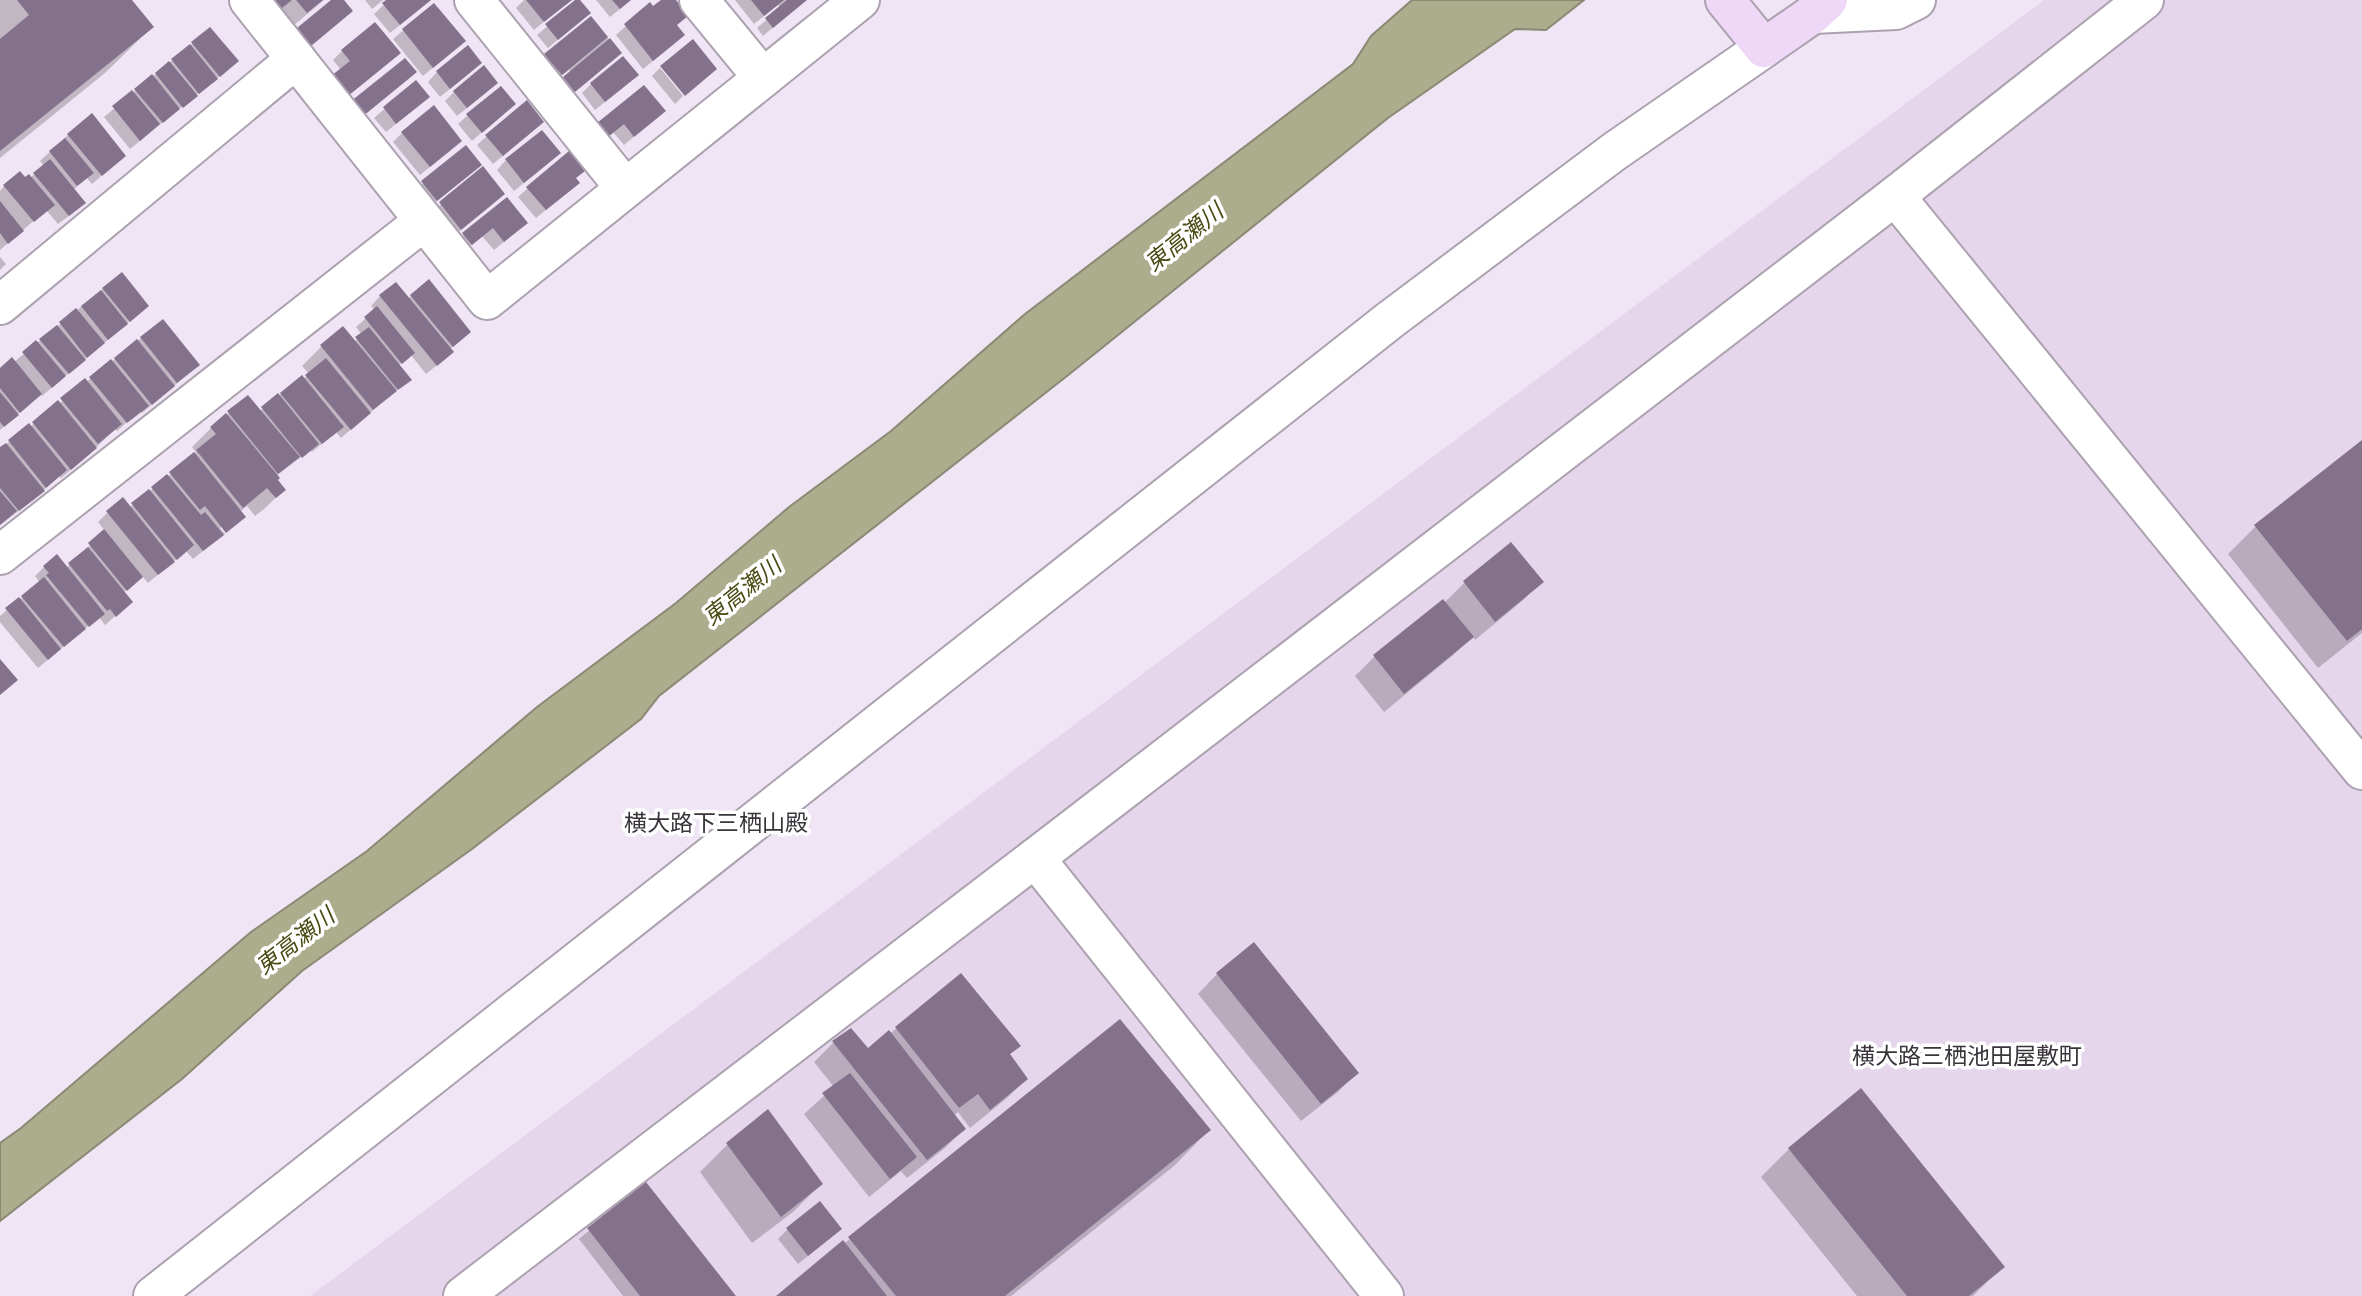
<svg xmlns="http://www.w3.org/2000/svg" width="2362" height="1296" viewBox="0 0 2362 1296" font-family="Poppins,'Noto Sans JP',sans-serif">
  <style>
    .built { fill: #e6d6ec }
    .water { fill: #acad8d; stroke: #898974; stroke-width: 2 }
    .shadow { fill: #0003 }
    .building { fill: #84728c }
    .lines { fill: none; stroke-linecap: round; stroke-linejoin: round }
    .minor-casing { stroke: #aba1af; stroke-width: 42 }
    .tertiary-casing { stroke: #aba1af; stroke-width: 42 }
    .secondary-casing { stroke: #aba1af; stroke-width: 42 }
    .minor { stroke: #fff; stroke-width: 38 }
    .tertiary { stroke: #fff; stroke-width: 38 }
    .secondary { stroke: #eed7f7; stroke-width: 38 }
    .labels { text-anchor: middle; stroke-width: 7; stroke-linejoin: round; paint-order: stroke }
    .water-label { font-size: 23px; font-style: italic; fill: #4a4b13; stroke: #fff }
    .neighbourhood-label { font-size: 23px; fill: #38343a; stroke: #fff }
  </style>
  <rect width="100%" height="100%" fill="#f0e5f4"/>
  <polygon class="built" points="2044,0 2362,0 2362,1296 310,1296"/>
  <polygon class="water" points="1412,0 1584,0 1546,30 1515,29 1388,118 1067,376 659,696 641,719 472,849 302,971 182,1079 0,1221 0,1143 21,1128 251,932 367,851 537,707 676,603 789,507 891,431 1025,314 1353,64 1371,36"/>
  <g class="shadow">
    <polygon points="0,0 130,0 152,27 105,73 0,158"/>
    <polygon points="257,0 324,0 287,31"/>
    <polygon points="365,0 383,0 372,9"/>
    <polygon points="389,0 431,0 390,33 374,14"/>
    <polygon points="524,0 570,0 534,30 516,8"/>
    <polygon points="578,0 589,13 548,48 537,35"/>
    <polygon points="596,0 631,0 610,17"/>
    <polygon points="664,0 673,0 676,26 674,44 643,69 616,35 649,5 652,9"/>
    <polygon points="735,0 805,0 763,36 757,28 780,8 778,5 754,24"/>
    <polygon points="434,5 454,50 423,76 393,39"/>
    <polygon points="591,18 620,53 565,100 555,87 571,72 569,70 552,83 536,64"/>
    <polygon points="210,29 227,70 130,149 104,117"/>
    <polygon points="342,51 399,53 341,70 333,60"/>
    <polygon points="660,68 683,96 675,104 652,76"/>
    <polygon points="437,72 471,72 440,97 428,82"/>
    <polygon points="416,82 418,106 386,132 374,118"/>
    <polygon points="591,84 627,84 595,110 582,93"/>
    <polygon points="454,92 487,92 457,116 445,101"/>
    <polygon points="504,113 472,141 458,124 468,115"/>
    <polygon points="654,120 624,145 613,132 598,124"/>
    <polygon points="533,131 493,164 477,145 487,136"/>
    <polygon points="402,133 451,150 420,175 393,142"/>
    <polygon points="68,135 124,156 92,184 87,178 73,190 74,212 58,224 47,211 45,211 0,250 0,191 4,186 30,178 44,166 40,161"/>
    <polygon points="465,147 470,174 427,209 413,192"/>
    <polygon points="506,160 550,162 514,191 497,170"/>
    <polygon points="483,169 494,203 451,238 431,213"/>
    <polygon points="574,179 568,192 536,218 518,197 528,188"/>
    <polygon points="506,199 516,232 494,250 482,236 462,253 454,243"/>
    <polygon points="0,257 6,264 0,270"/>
    <polygon points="121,274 137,315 42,396 40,394 0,430 0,370 14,362"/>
    <polygon points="380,296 408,299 411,296 460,341 449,350 442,361 426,374 411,355 398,366 409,379 341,438 336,432 312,452 310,450 276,476 276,480 284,490 264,509 255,516 247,506 220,528 225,534 193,559 186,551 148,583 142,576 123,593 121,611 105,625 99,617 38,668 0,622 0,616 7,610 40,583 35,576 44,567 66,568 105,531 98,522 107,513 123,500 129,508 167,477 196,452 192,447 211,428 248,397 260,411 302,377 303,379 309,374 302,366 322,346 354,342 362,335 356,327 375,310 371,306"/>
    <polygon points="141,338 188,374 142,413 140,411 117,431 115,429 85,458 61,478 59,476 33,500 0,525 0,450 28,425 30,427"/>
    <polygon points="2362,442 2362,633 2318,668 2228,554 2256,526"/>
    <polygon points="1511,544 1542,582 1522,601 1475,640 1473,636 1452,656 1384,712 1355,676 1374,657 1443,601 1444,603 1464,583"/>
    <polygon points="1254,945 1357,1072 1338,1092 1301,1121 1198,994 1217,974"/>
    <polygon points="1119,1022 1209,1130 1174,1166 1011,1296 779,1296"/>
    <polygon points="897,1028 1018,1046 1009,1055 1026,1079 1007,1098 970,1128 958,1112 954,1116 964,1129 945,1148 907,1178 901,1171 869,1197 804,1114 834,1087 814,1062 833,1043 851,1030 868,1050"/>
    <polygon points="728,1144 821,1184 793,1212 752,1243 700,1172"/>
    <polygon points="1789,1149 2002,1267 1973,1296 1857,1296 1761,1177"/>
    <polygon points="646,1184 734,1296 623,1296 579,1239"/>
    <polygon points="788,1229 830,1238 798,1264 778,1239"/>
  </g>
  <g class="building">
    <polygon points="17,0 132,0 154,27 0,151 0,39 29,15"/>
    <polygon points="267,0 292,0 277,12"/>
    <polygon points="296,0 323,0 307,13"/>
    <polygon points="331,0 344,0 353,11 311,46 297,28"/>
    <polygon points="386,0 431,0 400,25 382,3"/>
    <polygon points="526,0 572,0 544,22"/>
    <polygon points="575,0 580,0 591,13 558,40 545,24"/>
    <polygon points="612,0 631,0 620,9"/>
    <polygon points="661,0 676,0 688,16 677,25 685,35 653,61 624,24 650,2 653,6"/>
    <polygon points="751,0 784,0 764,16"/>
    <polygon points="787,0 807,0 773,28 765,18"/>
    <polygon points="434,3 466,41 433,68 402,29"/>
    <polygon points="591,16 608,37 562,75 544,54"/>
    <polygon points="375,22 401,53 348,96 331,76 350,61 341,50"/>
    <polygon points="210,27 239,61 220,77 191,42"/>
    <polygon points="610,38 622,53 575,92 563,77"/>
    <polygon points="693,39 717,69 685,96 660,66"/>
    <polygon points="190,44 218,79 199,94 171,59"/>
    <polygon points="468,45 482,63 450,89 436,71"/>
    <polygon points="623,56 639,75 605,102 590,83"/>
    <polygon points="405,58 417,72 362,117 350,102"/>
    <polygon points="169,61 198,96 183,108 155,73"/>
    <polygon points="484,65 498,83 467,108 453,91"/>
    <polygon points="152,74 180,109 163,123 134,89"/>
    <polygon points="416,80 430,97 396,124 383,107"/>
    <polygon points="644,85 666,111 634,137 624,124 608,137 597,123"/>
    <polygon points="501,86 516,104 482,133 466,114"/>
    <polygon points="132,90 160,124 140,141 112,106"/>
    <polygon points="527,100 544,122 503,156 485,135"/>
    <polygon points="434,105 462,141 430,167 401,132"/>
    <polygon points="92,113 126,156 102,176 67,134"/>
    <polygon points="542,130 561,153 524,183 505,159"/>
    <polygon points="65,138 94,173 77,186 49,151"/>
    <polygon points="466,145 482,165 437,201 421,181"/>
    <polygon points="569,151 585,171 576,178 580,183 546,210 526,187"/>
    <polygon points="50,159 86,203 69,216 33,173"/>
    <polygon points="483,166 505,194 461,230 439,202"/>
    <polygon points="20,171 25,177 29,174 55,205 34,222 3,185"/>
    <polygon points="507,197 528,223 504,242 493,228 472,245 462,233"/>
    <polygon points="0,201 24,231 8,244 0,233"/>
    <polygon points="122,272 149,306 130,322 102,288"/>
    <polygon points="429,279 471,332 453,347 410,295"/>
    <polygon points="396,282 454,352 437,366 379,295"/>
    <polygon points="101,290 128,324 108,340 81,306"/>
    <polygon points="377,306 415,353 402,364 364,317"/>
    <polygon points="76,308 105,343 87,358 59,322"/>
    <polygon points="163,319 200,365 177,383 140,337"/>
    <polygon points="57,325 86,360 69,374 39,339"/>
    <polygon points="343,326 397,391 373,410 320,345"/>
    <polygon points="369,327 412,380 398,390 355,337"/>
    <polygon points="137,339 175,386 152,405 114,358"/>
    <polygon points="36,340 66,376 52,388 22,352"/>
    <polygon points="12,357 42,394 20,413 0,388 0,368"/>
    <polygon points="326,358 371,413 351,430 305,375"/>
    <polygon points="111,359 149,406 127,423 89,377"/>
    <polygon points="302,375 344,427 322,444 280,393"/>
    <polygon points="85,378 122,424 98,444 60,398"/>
    <polygon points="0,392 19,415 4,427 0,422"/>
    <polygon points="278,393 319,444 302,458 261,407"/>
    <polygon points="248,395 300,457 278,474 227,411"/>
    <polygon points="58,400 97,448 71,470 32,422"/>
    <polygon points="226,413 280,478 278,480 286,490 276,498 267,488 243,508 196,450 216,434 210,427"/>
    <polygon points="29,423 67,470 46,488 8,440"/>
    <polygon points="2362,440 2362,629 2347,641 2254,525"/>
    <polygon points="6,443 45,491 19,511 0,488 0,447"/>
    <polygon points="194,452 246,517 226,533 205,506 200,510 169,472"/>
    <polygon points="167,474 201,515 205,512 224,535 203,551 151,487"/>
    <polygon points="149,489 194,545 177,560 131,503"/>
    <polygon points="0,491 17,511 0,525"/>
    <polygon points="123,497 175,562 158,575 106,511"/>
    <polygon points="104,529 143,577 127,591 88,543"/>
    <polygon points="1511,542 1544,582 1495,622 1463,581"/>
    <polygon points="88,547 133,602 116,617 110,609 107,611 68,563"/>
    <polygon points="57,554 105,614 89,627 46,575 49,573 43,566"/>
    <polygon points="44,577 86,629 64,647 21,596"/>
    <polygon points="19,597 61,649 48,660 5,608"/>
    <polygon points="1443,599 1474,637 1404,694 1373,655"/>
    <polygon points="0,659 18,680 0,695"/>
    <polygon points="1254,942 1359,1073 1321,1104 1216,973"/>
    <polygon points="961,973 1021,1046 1010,1054 1028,1079 990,1110 978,1094 959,1108 895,1027"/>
    <polygon points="1120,1019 1211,1130 1005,1296 896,1296 848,1237"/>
    <polygon points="851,1028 868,1048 889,1030 966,1129 927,1160 832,1041"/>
    <polygon points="850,1073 917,1157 890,1179 822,1093"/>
    <polygon points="1861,1088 2005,1267 1969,1296 1907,1296 1788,1148"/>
    <polygon points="768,1109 823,1184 781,1217 726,1143"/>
    <polygon points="646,1182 736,1296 640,1296 587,1228"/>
    <polygon points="820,1201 842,1229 808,1256 786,1228"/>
    <polygon points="843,1240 887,1296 776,1296"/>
  </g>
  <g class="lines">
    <defs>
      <g id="minor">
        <polyline points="249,0 487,300 860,0"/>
        <polyline points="474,0 625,188"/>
        <polyline points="699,0 763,78"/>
        <polyline points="1813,14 1896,10 1916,0"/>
        <polyline points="0,305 296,59"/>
        <polyline points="0,555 424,221"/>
        <polyline points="153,1296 1390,320 1615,151 1764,48"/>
        <polyline points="463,1296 1035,858 1384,1296"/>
      </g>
      <g id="tertiary">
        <polyline points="1895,196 2362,770"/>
        <polyline points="1035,858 1895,196 2144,0"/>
      </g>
      <polyline id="secondary" points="1725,0 1764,48 1813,14 1828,0"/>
    </defs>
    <use href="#minor" class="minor-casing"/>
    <use href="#tertiary" class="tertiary-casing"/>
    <use href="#secondary" class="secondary-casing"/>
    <use href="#minor" class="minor"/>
    <use href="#tertiary" class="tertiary"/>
    <use href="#secondary" class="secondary"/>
  </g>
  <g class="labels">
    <g class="water-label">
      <text transform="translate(1184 237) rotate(-39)" y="8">東高瀬川</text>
      <text transform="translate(742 591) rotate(-39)" y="8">東高瀬川</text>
      <text transform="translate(295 941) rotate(-38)" y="8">東高瀬川</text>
    </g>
    <g class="neighbourhood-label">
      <text x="716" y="831">横大路下三栖山殿</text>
      <text x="1967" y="1064">横大路三栖池田屋敷町</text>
    </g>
  </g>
</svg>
